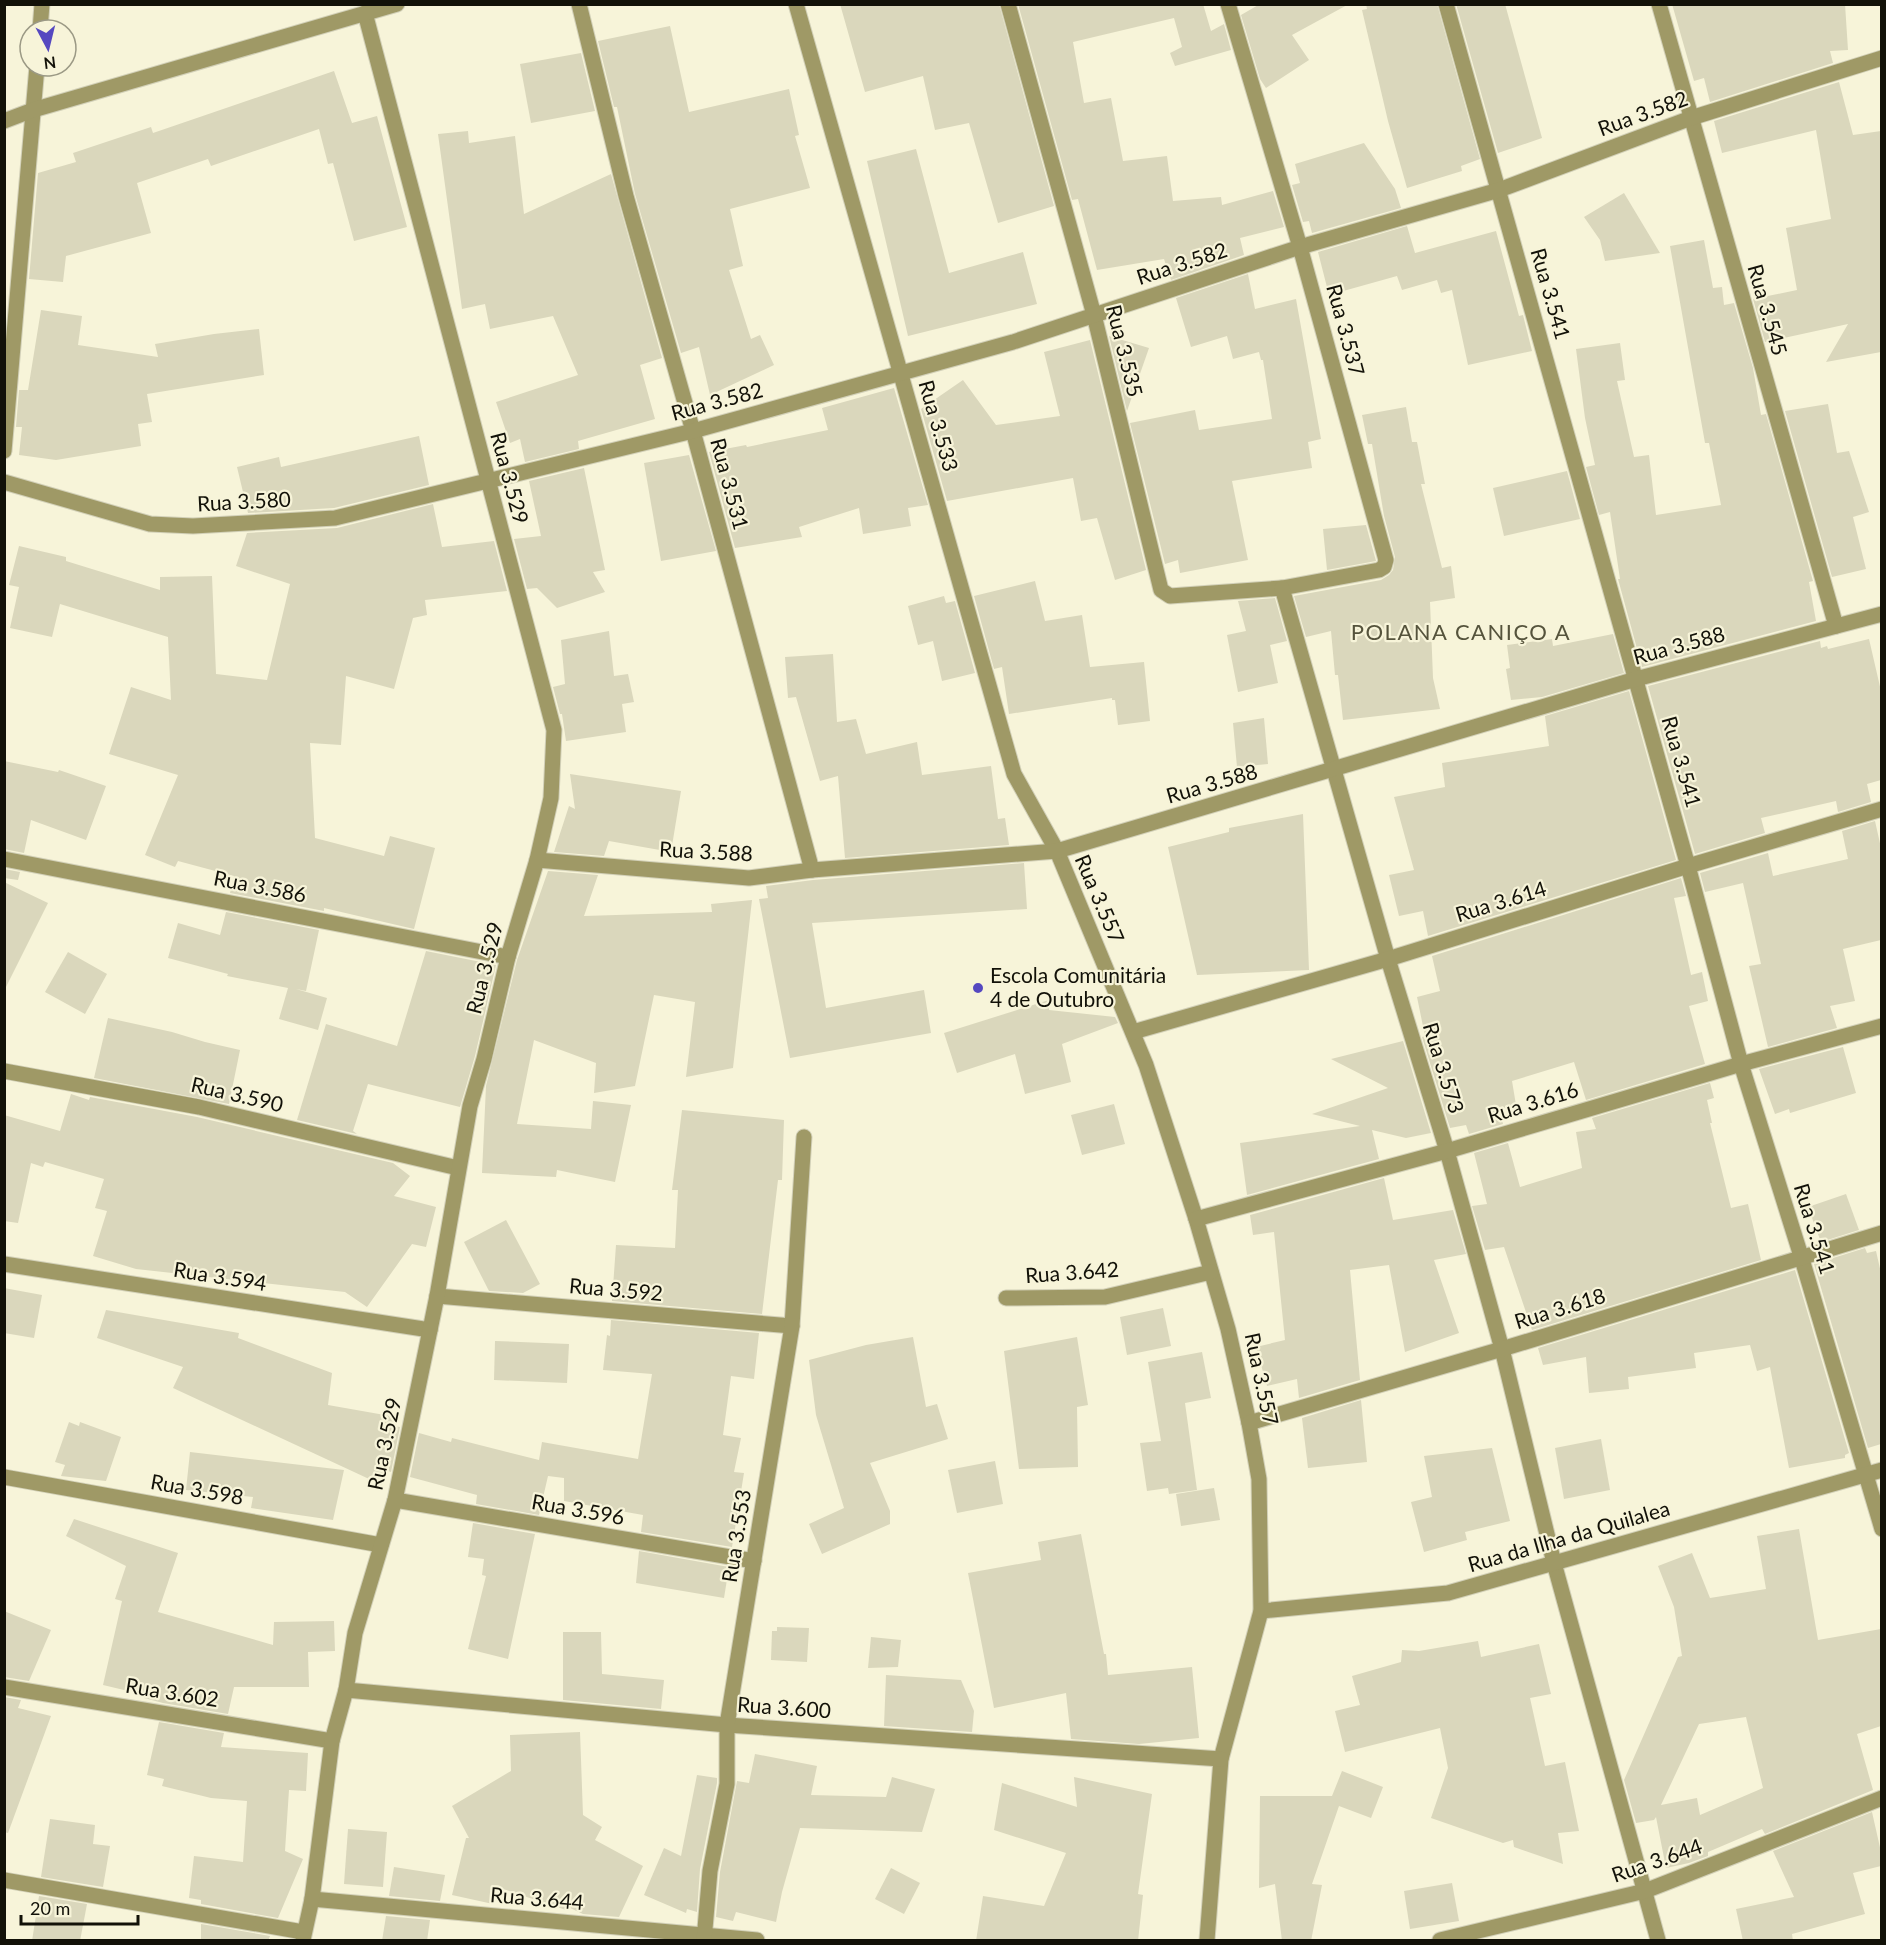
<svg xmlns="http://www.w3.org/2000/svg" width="1886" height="1945" viewBox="0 0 1886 1945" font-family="Lato,sans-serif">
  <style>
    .building { fill: #dad7bc; fill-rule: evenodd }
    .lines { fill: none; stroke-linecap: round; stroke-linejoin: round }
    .minor-casing { stroke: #d2d0b8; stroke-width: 17 }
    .tertiary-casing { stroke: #d2d0b8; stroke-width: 17 }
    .minor { stroke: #9f9966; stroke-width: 15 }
    .tertiary { stroke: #9f9966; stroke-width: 15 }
    .poi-dot { fill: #5548c0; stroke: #f7f4d9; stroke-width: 2 }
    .labels { text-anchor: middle; stroke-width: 4.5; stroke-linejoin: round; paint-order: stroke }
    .street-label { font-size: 21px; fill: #121108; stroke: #f7f4d9 }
    .poi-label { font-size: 21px; fill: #121108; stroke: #f7f4d9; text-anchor: start }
    .neighbourhood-label { font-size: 22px; letter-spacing: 1.5px; fill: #55533c; stroke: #f7f4d9 }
  </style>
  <rect width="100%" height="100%" fill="#f7f4d9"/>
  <g class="building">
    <polygon points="840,4 999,4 1054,206 998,223 969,123 935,130 923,76 865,92"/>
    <polygon points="1018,4 1203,4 1211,31 1224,24 1231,50 1175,66 1170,53 1182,47 1174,18 1073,42 1084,103 1111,98 1123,161 1167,156 1173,201 1221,197 1222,205 1273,191 1284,227 1240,238 1244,255 1171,280 1164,259 1097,270 1078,199 1072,200"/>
    <polygon points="1260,4 1349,4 1292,35 1309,60 1266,88 1260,79 1241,15"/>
    <polygon points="1366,4 1437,4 1480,159 1461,166 1462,171 1407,188 1388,121 1362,10 1367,9"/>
    <polygon points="1456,4 1505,4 1542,138 1498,153"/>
    <polygon points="1672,4 1845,4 1848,50 1830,51 1833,63 1710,102 1704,78 1694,81"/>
    <polygon points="670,26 689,112 789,89 799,135 795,136 810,188 730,209 743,266 729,270 751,339 760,335 774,365 710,395 699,347 681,353 635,194 617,107 614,107 598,41"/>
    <polygon points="581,53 595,111 531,123 520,64"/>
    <polygon points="334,71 352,123 377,116 407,227 354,241 333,163 328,164 319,129 211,166 208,159 137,183 151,233 66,256 63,282 29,279 38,173 76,162 73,153 151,127 153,133"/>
    <polygon points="1839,82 1853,135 1881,131 1881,352 1826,362 1848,324 1765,342 1753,299 1797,290 1786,228 1831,219 1816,130 1722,153 1714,121"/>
    <polygon points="468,131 469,143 515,136 524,214 611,174 662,358 640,365 655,419 578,441 579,449 525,462 520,439 510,443 496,402 578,375 553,316 490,329 485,304 462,309 438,134"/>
    <polygon points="1364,143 1395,189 1401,208 1312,233 1309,221 1303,222 1292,185 1300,183 1295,164"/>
    <polygon points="916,149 949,273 1023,252 1037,304 908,336 867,161"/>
    <polygon points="1624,193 1660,253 1605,261 1600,240 1584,217"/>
    <polygon points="1407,226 1415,253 1496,231 1519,316 1523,315 1532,351 1468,365 1452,290 1441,293 1437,280 1402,290 1397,276 1329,295 1318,252"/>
    <polygon points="1704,240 1713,288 1722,287 1724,305 1734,303 1753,368 1761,415 1766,414 1813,581 1809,582 1816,621 1642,667 1618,579 1620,579 1610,512 1599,515 1586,467 1595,465 1585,418 1576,349 1620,343 1625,380 1617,381 1634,457 1649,455 1656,515 1721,505 1709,443 1705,443 1670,246"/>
    <polygon points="1248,274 1255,309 1296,299 1321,439 1308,442 1312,468 1232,481 1248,560 1180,573 1178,560 1165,564 1130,423 1195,410 1199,430 1272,419 1263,360 1261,360 1259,352 1233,359 1227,336 1191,347 1176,298"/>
    <polygon points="41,310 82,316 78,345 158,357 155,344 214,334 259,329 264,375 147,394 152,422 138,424 141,446 56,460 19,455 22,427 16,427 19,390 28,390"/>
    <polygon points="1109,336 1149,348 1127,411"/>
    <polygon points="1090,340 1146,570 1115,580 1097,518 1081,521 1073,478 947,501 921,409 963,380 996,425 1060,416 1044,352"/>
    <polygon points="894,388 928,505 908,508 911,526 863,534 859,508 799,527 802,537 735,548 709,452 746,445 747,447 828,430 822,408"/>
    <polygon points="1828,404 1837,453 1849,451 1869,512 1853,517 1866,569 1832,577 1785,411"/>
    <polygon points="1406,407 1412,442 1417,442 1425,484 1421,484 1442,568 1451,566 1455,598 1430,602 1433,678 1440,709 1343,720 1338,675 1335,675 1331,631 1306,637 1294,596 1381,580 1389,575 1393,570 1395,557 1384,516 1372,444 1368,444 1362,415"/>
    <polygon points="419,436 429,485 334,508 248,513 237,467 279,457 281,467"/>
    <polygon points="689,455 716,551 661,561 644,463"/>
    <polygon points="584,468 605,570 593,572 605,592 557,608 537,588 527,589 514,539 541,536 529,481"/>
    <polygon points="1567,471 1580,519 1504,536 1493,488"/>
    <polygon points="433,504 442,547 494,541 507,591 425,600 427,615 413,618 394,689 346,676 341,745 310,743 315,838 384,856 390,836 435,848 414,929 324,908 324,911 230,893 234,876 178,861 175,867 145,855 178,775 109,754 131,687 171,700 168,637 60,604 52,637 10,628 19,587 9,585 19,546 66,557 66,561 160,590 160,577 212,576 216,674 267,680 290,584 236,566 247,533 337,528"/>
    <polygon points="1366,525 1376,561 1327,570 1323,529"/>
    <polygon points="1035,581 1045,621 1082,615 1090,667 1144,662 1150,721 1118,725 1115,700 1112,700 1112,698 1009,714 1002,667 994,669 974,596"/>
    <polygon points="944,596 946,603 955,601 975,673 942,681 933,641 918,645 908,606"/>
    <polygon points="1275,598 1287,641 1270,645 1278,683 1238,692 1227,635 1246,631 1238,601"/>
    <polygon points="609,631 614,676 628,674 634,702 622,704 626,732 566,741 562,714 560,714 553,687 565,684 561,640"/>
    <polygon points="1613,634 1624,673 1542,697 1511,700 1506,669 1510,668 1507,645 1552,639 1553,646"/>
    <polygon points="1869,639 1881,691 1881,780 1867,784 1871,802 1838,812 1836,801 1761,818 1765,833 1695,854 1648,686 1820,641 1821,648 1827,646 1828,649"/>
    <polygon points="833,654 837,722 856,719 866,754 917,742 922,775 991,766 998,819 1005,818 1009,845 845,858 838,776 820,781 796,697 788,698 785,657"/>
    <polygon points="1629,691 1676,860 1428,936 1423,911 1399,916 1389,875 1414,870 1394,797 1445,787 1442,763 1549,746 1545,716"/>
    <polygon points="1264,718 1268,764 1237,767 1233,723"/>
    <polygon points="4,761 58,772 59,770 106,786 86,840 31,820 24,853 4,849"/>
    <polygon points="570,774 681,791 671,852 609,841 604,856 554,852 569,806 575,809"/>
    <polygon points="1303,814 1309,970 1197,975 1168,847 1229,832 1229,828"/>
    <polygon points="1875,821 1881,848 1881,940 1843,949 1855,1001 1830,1006 1837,1028 1768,1047 1749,966 1761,964 1743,883 1705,892 1700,873 1768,853 1773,876 1848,859 1842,831"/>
    <polygon points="1024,863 1027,909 812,923 826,1008 924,990 931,1033 790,1058 759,899 768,898 766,886 813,880"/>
    <polygon points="4,869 20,872 18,880 4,878"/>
    <polygon points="548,871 598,875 584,916 712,912 711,904 752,900 733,1068 686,1077 695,1002 654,995 635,1086 594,1093 596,1063 534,1040 517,1124 591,1129 593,1101 631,1105 615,1182 557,1170 556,1177 482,1173 486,1086 517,960"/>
    <polygon points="1681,878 1686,896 1674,898 1691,975 1702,972 1708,1001 1689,1006 1705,1064 1586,1100 1574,1062 1512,1081 1516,1105 1499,1109 1503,1124 1469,1134 1466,1125 1450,1128 1422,1037 1425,1036 1417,997 1440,991 1432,956"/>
    <polygon points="4,882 48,903 4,991"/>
    <polygon points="226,912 319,930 306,991 296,989 327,998 318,1030 279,1019 288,988 227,976 228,974 168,958 178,923 220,935"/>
    <polygon points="426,951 496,965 475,1056 460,1107 368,1084 353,1131 357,1134 297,1120 326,1024 397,1046"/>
    <polygon points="68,952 107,974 85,1014 45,992"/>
    <polygon points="1049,1000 1049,1010 1115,1017 1118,1023 1062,1044 1071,1082 1025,1094 1015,1054 957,1073 944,1033"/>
    <polygon points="108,1018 172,1032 205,1042 240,1050 229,1104 94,1078"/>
    <polygon points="1403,1041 1431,1133 1406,1138 1372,1130 1379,1159 1247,1195 1240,1143 1360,1126 1312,1114 1388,1088 1331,1059"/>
    <polygon points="1843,1047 1856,1093 1790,1113 1789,1109 1775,1114 1759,1069"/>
    <polygon points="1710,1083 1714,1098 1707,1100 1712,1123 1710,1123 1731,1208 1748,1204 1761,1260 1532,1330 1504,1247 1485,1250 1472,1206 1487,1204 1474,1153 1508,1143 1520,1187 1582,1168 1576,1132 1596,1129 1592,1118"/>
    <polygon points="71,1094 89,1100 90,1097 197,1117 393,1163 410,1176 394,1196 436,1207 426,1247 412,1244 367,1307 345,1292 136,1269 93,1256 107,1211 95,1208 104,1179 45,1162 43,1167 31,1163 18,1223 4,1221 4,1115 60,1131"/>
    <polygon points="1114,1104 1125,1144 1082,1155 1071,1115"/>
    <polygon points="682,1110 784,1120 782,1180 778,1180 762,1314 612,1301 616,1245 675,1248 678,1190 672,1190"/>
    <polygon points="1384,1178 1393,1220 1453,1210 1466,1254 1434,1260 1459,1333 1405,1352 1389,1265 1350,1270 1360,1380 1299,1398 1297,1379 1267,1386 1256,1347 1285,1340 1274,1232 1253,1235 1250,1215"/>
    <polygon points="1846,1194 1859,1230 1821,1242 1808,1207"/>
    <polygon points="506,1220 540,1284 523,1293 489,1291 464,1242"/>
    <polygon points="1865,1248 1867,1253 1876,1251 1881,1273 1881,1444 1868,1448 1814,1264"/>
    <polygon points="1795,1270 1849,1453 1845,1455 1845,1458 1789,1468 1770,1367 1757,1371 1750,1345 1694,1353 1696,1368 1628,1377 1629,1389 1589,1393 1586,1357 1543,1365 1538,1348"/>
    <polygon points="4,1288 42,1295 34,1338 4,1333"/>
    <polygon points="1163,1308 1171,1346 1127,1355 1120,1317"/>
    <polygon points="106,1310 239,1333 238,1338 332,1373 328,1405 396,1417 394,1426 400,1427 391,1472 385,1470 382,1485 173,1388 183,1367 97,1338"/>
    <polygon points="611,1320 759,1333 754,1379 731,1376 723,1435 741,1438 734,1472 744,1473 732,1547 641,1532 643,1515 564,1501 564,1478 548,1476 539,1515 476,1504 477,1495 410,1477 419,1433 451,1442 452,1438 539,1460 542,1442 638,1459 652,1374 603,1370 607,1335 610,1336"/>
    <polygon points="913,1337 926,1407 937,1404 948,1439 870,1463 890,1511 890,1524 822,1554 809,1524 844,1508 816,1415 809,1360 866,1345"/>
    <polygon points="1077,1337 1088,1405 1077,1407 1078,1467 1019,1469 1004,1351"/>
    <polygon points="495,1341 569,1344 567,1383 494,1380"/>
    <polygon points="1202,1352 1211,1398 1185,1403 1197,1490 1169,1494 1168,1488 1147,1491 1140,1443 1161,1441 1148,1362"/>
    <polygon points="1361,1400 1367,1462 1308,1468 1302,1418"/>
    <polygon points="69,1422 79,1426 80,1422 121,1437 106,1481 61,1476 65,1465 55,1462"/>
    <polygon points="1601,1439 1610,1490 1564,1499 1555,1448"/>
    <polygon points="1492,1448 1510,1521 1465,1532 1467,1540 1424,1552 1411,1502 1432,1497 1424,1456"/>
    <polygon points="190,1452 344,1470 333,1520 251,1508 253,1497 186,1490"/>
    <polygon points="995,1461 1003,1504 957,1513 948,1470"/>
    <polygon points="1214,1488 1220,1520 1181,1526 1176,1494"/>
    <polygon points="74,1519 178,1553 158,1612 273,1645 274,1622 334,1621 335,1651 308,1652 309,1687 234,1687 228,1714 163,1703 144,1698 145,1695 103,1685 122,1601 115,1599 126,1566 66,1536"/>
    <polygon points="473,1523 535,1534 508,1659 468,1649 486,1576 482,1575 484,1559 468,1557"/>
    <path d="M1799 1529 1818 1640 1881 1629V1726L1857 1734 1873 1790 1765 1834 1762 1829 1708 1852V1856L1689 1863 1666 1868 1656 1817 1654 1820 1636 1823 1624 1780 1678 1657 1682 1656 1674 1607 1658 1566 1692 1553 1710 1598 1766 1589 1757 1536ZM1746 1717 1763 1788 1700 1815 1697 1798 1661 1805 1699 1724Z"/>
    <polygon points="1081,1534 1104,1654 1106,1654 1108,1675 1192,1667 1199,1738 1139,1744 1071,1739 1066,1693 994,1708 968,1573 1041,1560 1038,1542"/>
    <polygon points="639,1551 729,1567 724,1598 636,1583"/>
    <polygon points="4,1611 51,1630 29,1681 4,1677"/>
    <polygon points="777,1627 809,1628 807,1662 771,1660 772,1631 777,1631"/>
    <polygon points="563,1632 601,1632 602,1674 664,1680 661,1709 563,1700"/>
    <polygon points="871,1637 901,1640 898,1667 868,1668"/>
    <polygon points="1478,1641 1481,1657 1539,1644 1551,1694 1530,1698 1545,1766 1565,1762 1579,1831 1558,1833 1563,1864 1514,1847 1513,1840 1503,1843 1431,1818 1448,1768 1440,1728 1345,1752 1335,1711 1360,1705 1352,1676 1401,1662 1402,1650 1419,1651"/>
    <polygon points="886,1675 961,1680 974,1711 972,1732 884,1726"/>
    <polygon points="4,1697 21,1700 18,1708 51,1716 8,1833 4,1832"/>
    <polygon points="159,1722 224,1733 221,1747 308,1753 306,1791 289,1790 285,1851 303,1859 278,1918 201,1904 201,1900 189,1898 194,1856 243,1862 247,1801 211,1798 162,1786 164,1779 147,1775"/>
    <polygon points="580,1732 583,1815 602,1827 595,1840 643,1866 619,1917 583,1914 568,1907 569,1911 497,1887 493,1904 452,1895 466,1838 469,1838 452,1806 511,1771 510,1735"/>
    <polygon points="755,1754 817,1766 811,1795 886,1797 892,1777 935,1789 922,1832 800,1828 782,1892 776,1922 736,1912 733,1921 716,1917 720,1872 737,1781 749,1783"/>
    <polygon points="1342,1771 1383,1787 1371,1818 1339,1806 1312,1884 1322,1885 1311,1941 1282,1941 1275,1884 1259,1888 1260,1796 1332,1796"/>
    <polygon points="697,1775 717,1778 717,1783 700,1869 697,1912 687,1909 686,1913 644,1895 664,1848 681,1856"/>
    <polygon points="1074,1777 1152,1794 1138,1894 1143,1895 1138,1941 976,1941 983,1896 1044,1906 1066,1853 994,1830 1002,1783 1077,1807"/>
    <polygon points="1872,1812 1881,1852 1881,1866 1853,1873 1865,1914 1792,1934 1793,1941 1743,1941 1736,1909 1794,1897 1773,1851"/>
    <polygon points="50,1819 95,1825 93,1844 110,1846 103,1887 41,1877"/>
    <polygon points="348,1829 387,1832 383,1887 344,1884"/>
    <polygon points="394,1867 445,1875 440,1901 389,1896"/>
    <polygon points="891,1868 920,1883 904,1914 875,1899"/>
    <polygon points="1452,1883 1459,1921 1410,1929 1404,1891"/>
    <polygon points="39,1896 87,1904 80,1941 32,1941"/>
    <polygon points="386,1916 430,1920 427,1941 382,1941"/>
    <polygon points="201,1924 270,1936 268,1941 201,1941"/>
  </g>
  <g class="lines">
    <defs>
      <g id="minor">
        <polyline points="579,4 626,196 693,431 812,870"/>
        <polyline points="796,4 1014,774 1057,851 1146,1065 1196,1219 1228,1329 1249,1423 1259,1479 1261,1611 1221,1759 1207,1940"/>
        <polyline points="1008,4 1094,315 1161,590 1170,596 1282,588 1379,570 1384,567 1386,560 1300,247 1228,4"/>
        <polyline points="1446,4 1688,866 1741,1064 1801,1256 1882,1529"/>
        <polyline points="1659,4 1836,626"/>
        <polyline points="40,30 42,4"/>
        <polyline points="4,451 37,66"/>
        <polyline points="4,482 150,524 193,526 335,518 693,431 1013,342 1300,247 1499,190 1691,118 1882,58"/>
        <polyline points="1282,588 1388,959 1447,1151 1502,1349 1554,1563 1658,1940"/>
        <polyline points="4,859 508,957"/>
        <polyline points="537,860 749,878 812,870 1057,851 1636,679 1882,614"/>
        <polyline points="1133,1032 1388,959 1688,866 1882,809"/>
        <polyline points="4,1071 199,1107 458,1168"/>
        <polyline points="1196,1219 1447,1151 1741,1064 1882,1026"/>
        <polyline points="4,1264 430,1330"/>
        <polyline points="437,1296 792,1326"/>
        <polyline points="1006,1298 1105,1297 1211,1272"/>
        <polyline points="1249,1423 1502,1349 1882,1233"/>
        <polyline points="4,1477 381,1545"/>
        <polyline points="395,1500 754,1561"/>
        <polyline points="1261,1611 1448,1593 1882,1470"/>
        <polyline points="4,1687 332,1741"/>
        <polyline points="346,1690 727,1725 1221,1759"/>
        <polyline points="4,1880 303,1932"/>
        <polyline points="312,1899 757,1940"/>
        <polyline points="303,1940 312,1899 332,1741 346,1690 355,1633 395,1500 437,1296 470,1106 484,1059 508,957 537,860 551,798 554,730 365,13"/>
        <polyline points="704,1940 710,1871 727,1784 727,1725 792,1326 804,1137"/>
        <polyline points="1440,1940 1645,1891 1882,1798"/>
      </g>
      <polyline id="tertiary" points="4,121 33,110 397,4"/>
    </defs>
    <use href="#minor" class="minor-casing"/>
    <use href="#tertiary" class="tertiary-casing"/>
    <use href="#minor" class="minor"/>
    <use href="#tertiary" class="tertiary"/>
  </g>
  <circle class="poi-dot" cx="978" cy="988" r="6"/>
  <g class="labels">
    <g class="street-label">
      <text transform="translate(1643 114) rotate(-20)" y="7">Rua 3.582</text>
      <text transform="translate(1182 264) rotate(-18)" y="7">Rua 3.582</text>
      <text transform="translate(1550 294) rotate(74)" y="7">Rua 3.541</text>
      <text transform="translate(1767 310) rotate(74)" y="7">Rua 3.545</text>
      <text transform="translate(1345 330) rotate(75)" y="7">Rua 3.537</text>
      <text transform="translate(1124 351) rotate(76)" y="7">Rua 3.535</text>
      <text transform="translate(717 402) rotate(-15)" y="7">Rua 3.582</text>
      <text transform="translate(938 426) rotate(74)" y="7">Rua 3.533</text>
      <text transform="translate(509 478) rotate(75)" y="7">Rua 3.529</text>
      <text transform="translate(729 484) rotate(75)" y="7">Rua 3.531</text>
      <text transform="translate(244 502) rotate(-3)" y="7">Rua 3.580</text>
      <text transform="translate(1679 646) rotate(-15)" y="7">Rua 3.588</text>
      <text transform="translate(1681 762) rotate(74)" y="7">Rua 3.541</text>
      <text transform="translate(1212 784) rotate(-16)" y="7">Rua 3.588</text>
      <text transform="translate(706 852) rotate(3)" y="7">Rua 3.588</text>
      <text transform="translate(260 887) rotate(11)" y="7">Rua 3.586</text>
      <text transform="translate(1099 899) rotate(67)" y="7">Rua 3.557</text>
      <text transform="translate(1501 902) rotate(-17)" y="7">Rua 3.614</text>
      <text transform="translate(485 968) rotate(-76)" y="7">Rua 3.529</text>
      <text transform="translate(1443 1068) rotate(73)" y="7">Rua 3.573</text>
      <text transform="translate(237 1095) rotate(13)" y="7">Rua 3.590</text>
      <text transform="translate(1533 1103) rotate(-17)" y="7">Rua 3.616</text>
      <text transform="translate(1814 1229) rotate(73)" y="7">Rua 3.541</text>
      <text transform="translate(1072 1273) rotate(-4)" y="7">Rua 3.642</text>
      <text transform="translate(220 1277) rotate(9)" y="7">Rua 3.594</text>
      <text transform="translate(616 1290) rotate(5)" y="7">Rua 3.592</text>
      <text transform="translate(1560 1309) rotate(-17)" y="7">Rua 3.618</text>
      <text transform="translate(1261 1379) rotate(78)" y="7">Rua 3.557</text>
      <text transform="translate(385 1444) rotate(-78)" y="7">Rua 3.529</text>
      <text transform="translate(197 1490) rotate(10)" y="7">Rua 3.598</text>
      <text transform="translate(578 1510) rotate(10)" y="7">Rua 3.596</text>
      <text transform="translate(737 1536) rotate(-81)" y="7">Rua 3.553</text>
      <text transform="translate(1569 1537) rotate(-16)" y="7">Rua da Ilha da Quilalea</text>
      <text transform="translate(172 1693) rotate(9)" y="7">Rua 3.602</text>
      <text transform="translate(784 1708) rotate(4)" y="7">Rua 3.600</text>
      <text transform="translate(1657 1861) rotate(-19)" y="7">Rua 3.644</text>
      <text transform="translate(537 1899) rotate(5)" y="7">Rua 3.644</text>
    </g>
    <g class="poi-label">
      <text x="990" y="983">Escola Comunitária<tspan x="990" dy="24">4 de Outubro</tspan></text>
    </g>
    <g class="neighbourhood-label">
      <text x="1461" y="640">POLANA CANIÇO A</text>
    </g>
  </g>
  <rect width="1886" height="1945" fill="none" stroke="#121108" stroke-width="12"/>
  <g transform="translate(48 48) rotate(173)"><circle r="28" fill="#f7f4d9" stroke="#9b9985" stroke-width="1.5"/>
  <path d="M0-4.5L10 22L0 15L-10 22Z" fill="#5548c0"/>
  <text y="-9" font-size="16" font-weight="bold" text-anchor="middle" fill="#121108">N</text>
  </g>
  <path d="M21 1915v9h117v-9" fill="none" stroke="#121108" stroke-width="3"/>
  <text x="30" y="1915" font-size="18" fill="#121108" stroke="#f7f4d9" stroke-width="4.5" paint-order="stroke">20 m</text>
</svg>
